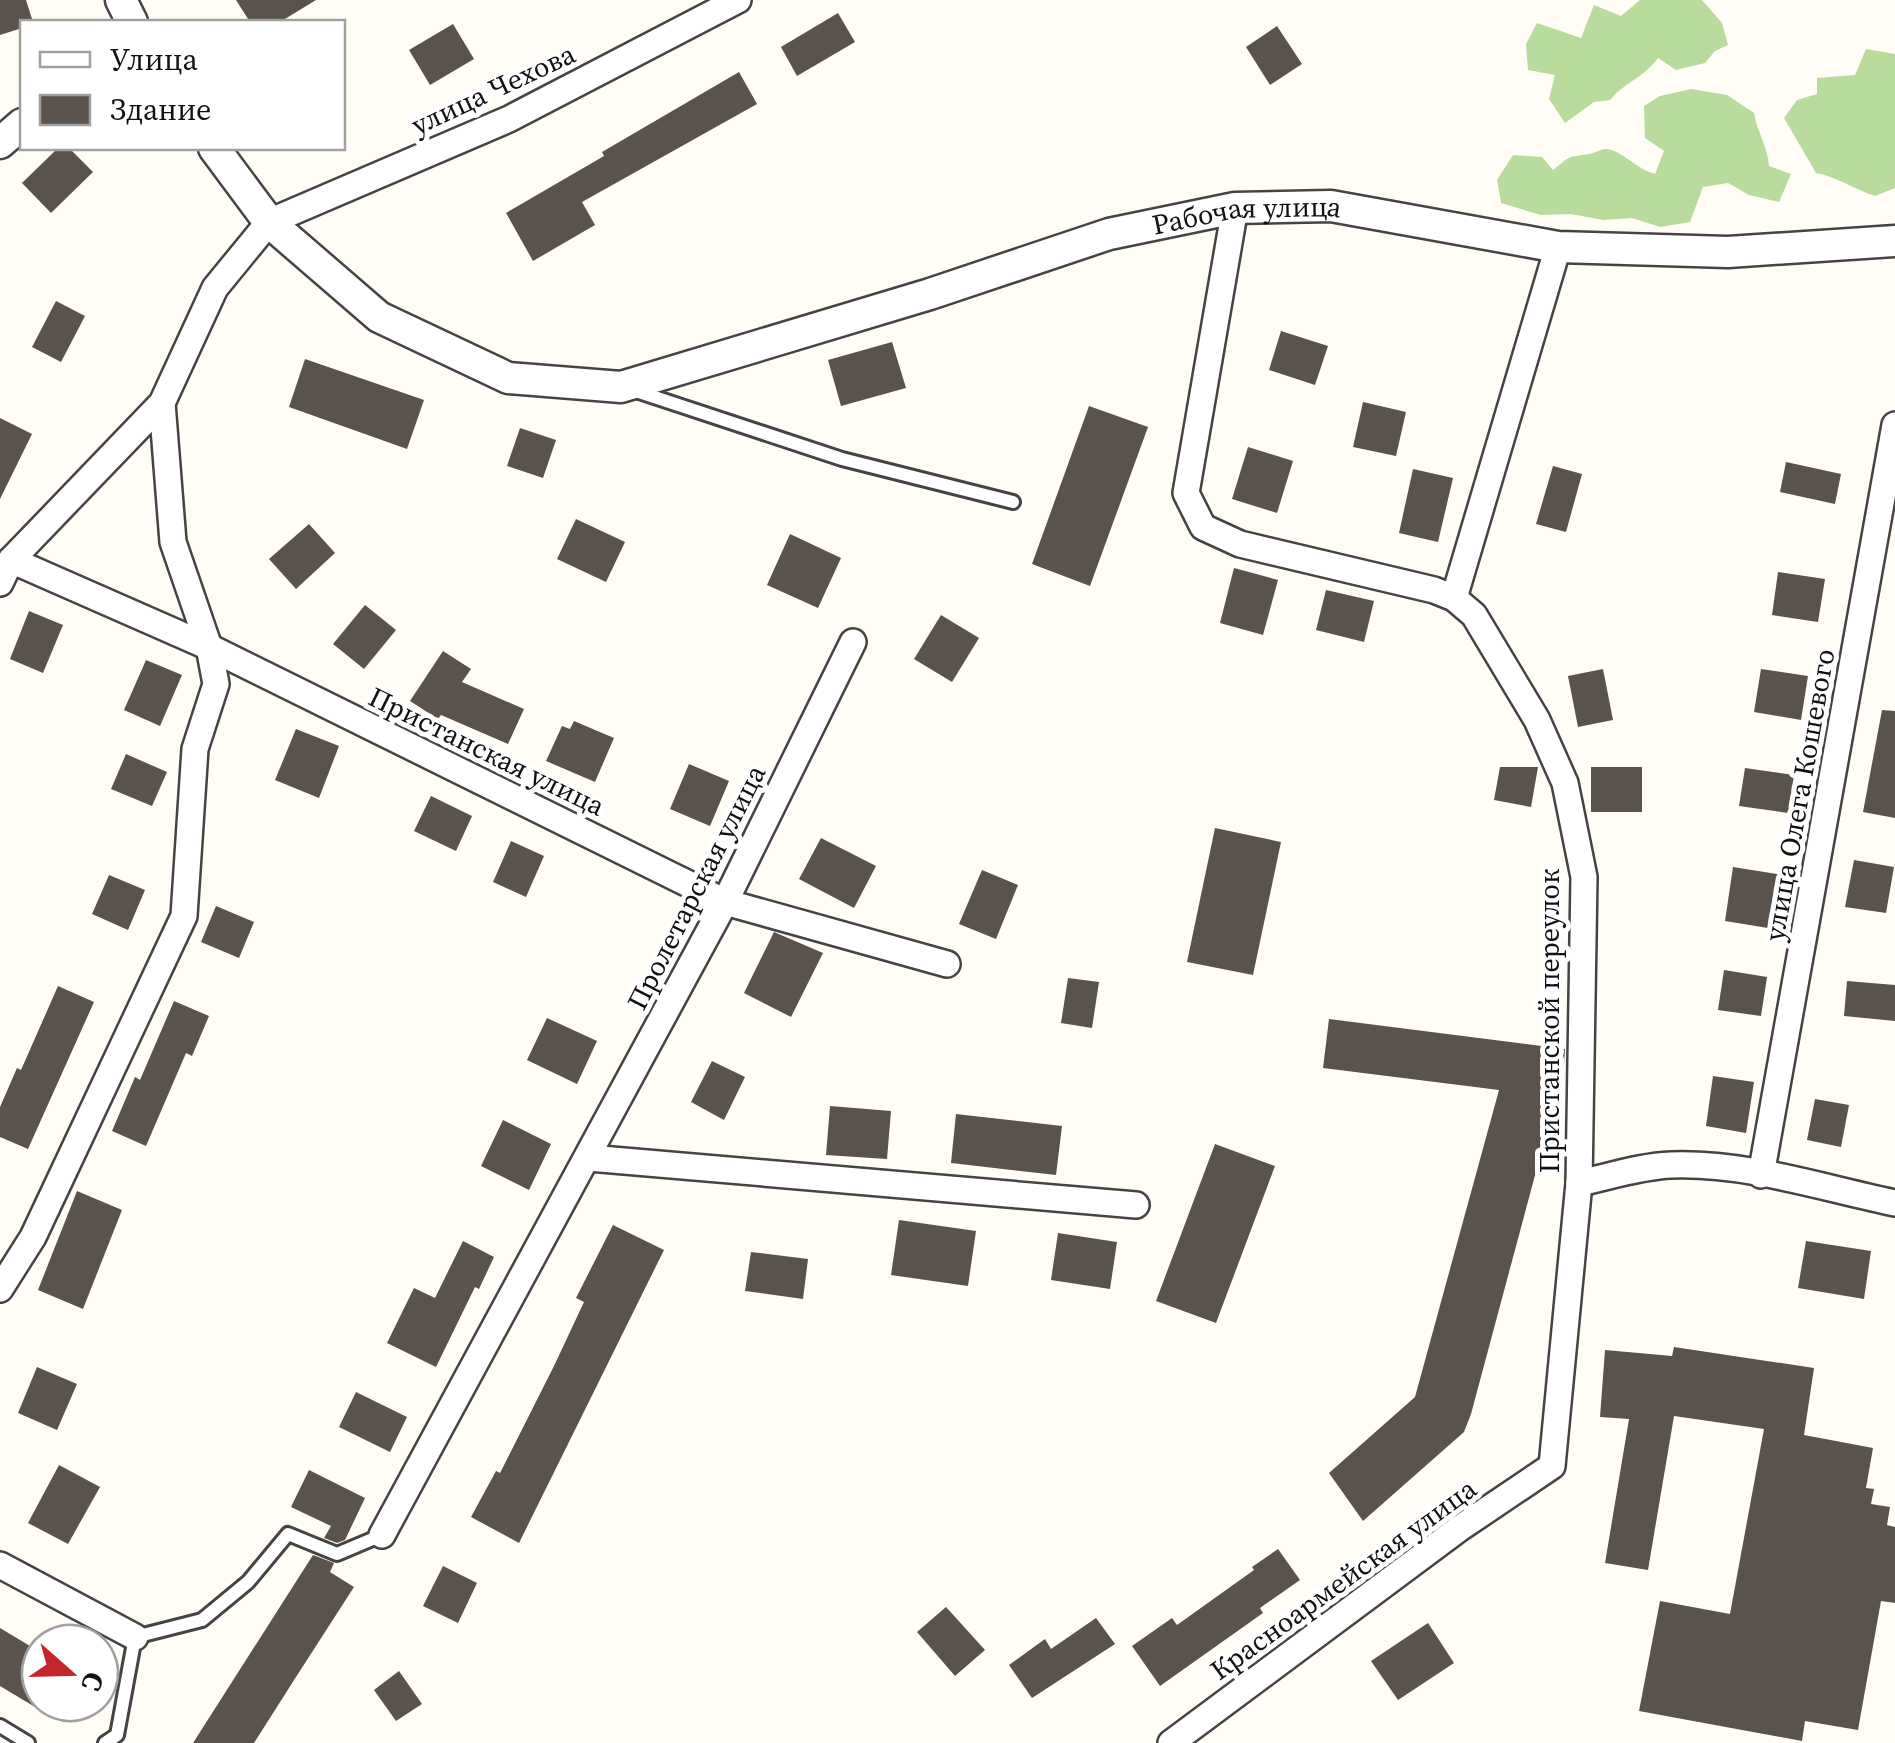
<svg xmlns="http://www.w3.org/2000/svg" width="1895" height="1743" viewBox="0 0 1895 1743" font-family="'Source Serif 4',serif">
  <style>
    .forest { fill: #b9dc9c }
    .building { fill: #5a524d }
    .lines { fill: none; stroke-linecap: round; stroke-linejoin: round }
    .service-casing { stroke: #444; stroke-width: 18 }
    .minor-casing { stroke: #444; stroke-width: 30 }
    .tertiary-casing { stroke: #444; stroke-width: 35 }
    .service { stroke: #fff; stroke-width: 12 }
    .minor { stroke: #fff; stroke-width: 25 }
    .tertiary { stroke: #fff; stroke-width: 30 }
    .labels { text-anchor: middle; stroke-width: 10; stroke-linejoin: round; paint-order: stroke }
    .street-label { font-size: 28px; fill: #111; stroke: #fff }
  </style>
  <rect width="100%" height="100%" fill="#fffdf5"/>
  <g class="forest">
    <path d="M1640 0H1702L1722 23 1728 45 1715 51 1705 63 1676 70 1658 58C1642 79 1626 81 1610 100L1594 102 1565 123 1549 99 1555 75 1528 70 1526 44 1537 23 1581 38 1594 5 1621 16Z"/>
    <path d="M1866 49 1895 54V188L1875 196C1854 189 1837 177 1816 173L1784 118 1797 100 1817 94V78L1855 75Z"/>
    <path d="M1691 89 1727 95 1754 113C1757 132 1768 147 1769 166L1791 174 1779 202 1749 195 1728 183 1703 187 1690 222 1660 227 1632 218 1603 220 1571 214 1541 215 1501 203 1497 180 1513 155 1542 157 1553 170C1573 154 1566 158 1589 154 1591 154 1603 149 1605 149 1619 148 1638 170 1655 174L1664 151 1645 138 1644 106 1660 96Z"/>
  </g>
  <g class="building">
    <polygon points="0,0 26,0 33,22 22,22 22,28 0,35"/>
    <polygon points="236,0 316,0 280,22 250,22"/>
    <polygon points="838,13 855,42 797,76 781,47"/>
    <polygon points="453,24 474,59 430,85 409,50"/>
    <polygon points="1277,26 1302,64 1270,85 1246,47"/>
    <polygon points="739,72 757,104 582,202 595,225 533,261 506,213 604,156 602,152"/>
    <polygon points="58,148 69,148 93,172 51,213 22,183"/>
    <polygon points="56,301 85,316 61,362 32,347"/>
    <polygon points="1281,331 1328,346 1315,385 1269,370"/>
    <polygon points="892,342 906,388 841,406 828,360"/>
    <polygon points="305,359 424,400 407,449 289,407"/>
    <polygon points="1363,402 1406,412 1396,456 1353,447"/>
    <polygon points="1089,406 1148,427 1090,586 1032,564"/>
    <polygon points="0,418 32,434 0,499"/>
    <polygon points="520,428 556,440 543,478 507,466"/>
    <polygon points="1248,447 1293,461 1277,513 1232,499"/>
    <polygon points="1786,462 1841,474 1835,504 1780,492"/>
    <polygon points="1553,466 1582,474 1566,532 1536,524"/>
    <polygon points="1413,469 1453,478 1438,542 1399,533"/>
    <polygon points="576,519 625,542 606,582 557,559"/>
    <polygon points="309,524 335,553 296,589 269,559"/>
    <polygon points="790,534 841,558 818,608 767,585"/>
    <polygon points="1234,568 1278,580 1263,635 1220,623"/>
    <polygon points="1778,572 1825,579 1818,622 1772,615"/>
    <polygon points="1326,590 1374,601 1364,642 1316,630"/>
    <polygon points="365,605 396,630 364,669 333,644"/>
    <polygon points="29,611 63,625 43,673 10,659"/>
    <polygon points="941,615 979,638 952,682 914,659"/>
    <polygon points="443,651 471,669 462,682 524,709 508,744 441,715 438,719 410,701"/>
    <polygon points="146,660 182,675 160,726 124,710"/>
    <polygon points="1603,669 1613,720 1578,727 1568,676"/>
    <polygon points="1761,669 1808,676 1801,720 1754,712"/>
    <polygon points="1882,710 1895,711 1895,818 1863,812"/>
    <polygon points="574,721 614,738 595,782 546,761 562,726 570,729"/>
    <polygon points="296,729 339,746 319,798 275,780"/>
    <polygon points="126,754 167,772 152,806 111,789"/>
    <polygon points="689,764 729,781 710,826 670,809"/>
    <polygon points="1500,767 1538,767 1531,807 1494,800"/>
    <rect x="1591" y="767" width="51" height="45"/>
    <polygon points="1745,768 1794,775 1788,813 1739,806"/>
    <polygon points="431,796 472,816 456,851 414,831"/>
    <polygon points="1215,828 1281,842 1253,975 1187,962"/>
    <polygon points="821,838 876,866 854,908 799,879"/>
    <polygon points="511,841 544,856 526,897 493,882"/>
    <polygon points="1854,860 1894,867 1886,913 1845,907"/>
    <polygon points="1733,867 1783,875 1774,929 1725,921"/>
    <polygon points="982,870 1018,885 996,939 959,924"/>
    <polygon points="109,875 145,890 128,930 92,914"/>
    <polygon points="216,906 254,922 239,958 201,942"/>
    <polygon points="774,932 823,953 791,1017 744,993"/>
    <polygon points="1724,970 1767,977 1761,1016 1718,1010"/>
    <polygon points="1068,978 1099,982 1092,1028 1061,1023"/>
    <polygon points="1847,981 1895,985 1895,1021 1844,1016"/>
    <polygon points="58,986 94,1002 28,1149 0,1137 0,1107 17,1068 21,1070"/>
    <polygon points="174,1001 209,1016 192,1056 186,1053 146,1146 112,1131 135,1077 140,1080"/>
    <polygon points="547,1018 597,1041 577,1084 527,1060"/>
    <polygon points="1329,1019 1565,1049 1562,1098 1556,1097 1471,1414 1464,1432 1363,1521 1329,1473 1415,1397 1499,1090 1323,1068"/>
    <polygon points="712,1061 745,1077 724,1120 691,1102"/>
    <polygon points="1713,1076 1754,1082 1746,1133 1706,1126"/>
    <polygon points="1815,1099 1849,1105 1841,1147 1807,1140"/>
    <polygon points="830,1106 891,1111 887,1159 826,1155"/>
    <polygon points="956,1114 1062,1126 1056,1175 951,1163"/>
    <polygon points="503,1120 551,1144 529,1190 481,1166"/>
    <polygon points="1215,1144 1275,1166 1216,1323 1156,1301"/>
    <polygon points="77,1191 122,1210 83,1309 38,1290"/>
    <polygon points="899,1220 976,1231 968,1286 891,1275"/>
    <polygon points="613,1225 664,1250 519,1543 471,1517 496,1471 500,1473 554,1366 584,1302 576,1298"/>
    <polygon points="1058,1233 1117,1242 1110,1289 1051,1280"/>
    <polygon points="463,1241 494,1257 479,1289 475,1287 436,1367 387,1343 414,1288 435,1298"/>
    <polygon points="1806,1241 1871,1251 1864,1299 1798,1288"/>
    <polygon points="751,1252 808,1259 803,1299 745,1291"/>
    <polygon points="1674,1347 1814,1368 1804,1435 1873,1448 1866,1488 1874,1489 1871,1504 1890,1507 1887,1525 1895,1527 1895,1603 1881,1601 1858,1730 1805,1721 1802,1741 1639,1711 1660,1601 1730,1614 1764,1429 1674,1416 1648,1570 1605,1563 1629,1419 1600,1417 1605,1350 1672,1356"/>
    <polygon points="37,1367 77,1384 57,1430 18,1413"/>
    <polygon points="356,1392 407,1417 390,1452 339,1427"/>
    <polygon points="59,1465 100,1487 68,1544 28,1523"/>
    <polygon points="309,1470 365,1498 345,1540 337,1543 324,1538 331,1526 291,1507"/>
    <polygon points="1278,1549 1300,1580 1260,1608 1263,1613 1160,1686 1132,1646 1172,1618 1177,1625 1254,1570 1252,1567"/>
    <polygon points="313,1555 334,1563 330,1572 354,1587 296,1677 254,1743 193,1743"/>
    <polygon points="443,1566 477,1583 458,1623 423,1606"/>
    <polygon points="946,1607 985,1650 955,1676 917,1632"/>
    <polygon points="1096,1618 1115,1644 1032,1698 1009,1665 1045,1639 1051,1649"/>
    <polygon points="1428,1623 1454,1663 1398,1700 1371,1661"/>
    <polygon points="0,1628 40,1652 40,1710 0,1686"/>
    <polygon points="399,1671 422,1704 396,1721 374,1690"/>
  </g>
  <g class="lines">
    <defs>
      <g id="service">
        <polyline points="633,390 842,459 1013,502"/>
        <polyline points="0,1726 28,1743"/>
        <polyline points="105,1743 117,1735 135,1637 202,1620 248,1582 288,1534 337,1554 382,1535"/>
      </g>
      <g id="minor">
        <polyline points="11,560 209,647 725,902 947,964"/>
        <polyline points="0,583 11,560 162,403 215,288 269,222 509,119 738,0"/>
        <polyline points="1454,598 1558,247"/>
        <polyline points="589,1158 1136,1205"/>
        <polyline points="1761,1175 1895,425"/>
        <path d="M1579 1183C1608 1177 1641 1166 1671 1165 1745 1162 1823 1188 1895 1203"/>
        <polyline points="0,1289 33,1237 184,916 195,749 216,684 209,647 173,542 162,403"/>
        <polyline points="382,1535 725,902 853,642"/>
        <polyline points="0,1565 135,1637"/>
        <polyline points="1171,1743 1460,1528 1552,1466 1579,1183 1584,877 1565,783 1537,720 1474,615 1454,598 1434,590 1240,544 1203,527 1186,493 1235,208"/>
      </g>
      <g id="tertiary">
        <polyline points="121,0 132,22"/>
        <polyline points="0,143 22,124"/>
        <path id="s1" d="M214 148 269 222 379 317 508 378 621 387 930 294 1109 234 1235 208 1331 206 1558 247 1728 252 1895 241"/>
      </g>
    </defs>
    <use href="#service" class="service-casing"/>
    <use href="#minor" class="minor-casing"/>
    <use href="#tertiary" class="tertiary-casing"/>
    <use href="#service" class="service"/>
    <use href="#minor" class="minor"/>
    <use href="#tertiary" class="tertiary"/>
  </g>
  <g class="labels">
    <g class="street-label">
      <text transform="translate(493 89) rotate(-25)" y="10">улица Чехова</text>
      <text dy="10" stroke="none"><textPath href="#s1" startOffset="1145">Рабочая улица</textPath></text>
      <text transform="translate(487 751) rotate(26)" y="10">Пристанская улица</text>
      <text transform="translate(1799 795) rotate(-80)" y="10">улица Олега Кошевого</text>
      <text transform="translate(696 887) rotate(-63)" y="10">Пролетарская улица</text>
      <text transform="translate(1549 1021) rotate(-90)" y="10">Пристанской переулок</text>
      <text transform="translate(1343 1579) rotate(-36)" y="10">Красноармейская улица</text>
    </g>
  </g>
  <rect x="20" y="20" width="325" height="130" fill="#ffffff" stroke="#a0a0a0" stroke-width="2.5"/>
  <rect x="40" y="52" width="50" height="15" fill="#ffffff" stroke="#a0a0a0" stroke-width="2.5"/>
  <text x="110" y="70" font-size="30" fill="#111111">Улица</text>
  <rect x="40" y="95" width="50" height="30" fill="#5a524d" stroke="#a0a0a0" stroke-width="2.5"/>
  <text x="110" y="120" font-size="30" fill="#111111">Здание</text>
  <g transform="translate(70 1673) rotate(110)"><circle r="48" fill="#ffffff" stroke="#a0a0a0" stroke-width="2.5"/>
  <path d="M0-8L18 38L0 25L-18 38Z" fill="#c4262e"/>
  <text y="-15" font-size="28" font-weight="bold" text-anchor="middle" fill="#111111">С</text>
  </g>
</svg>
